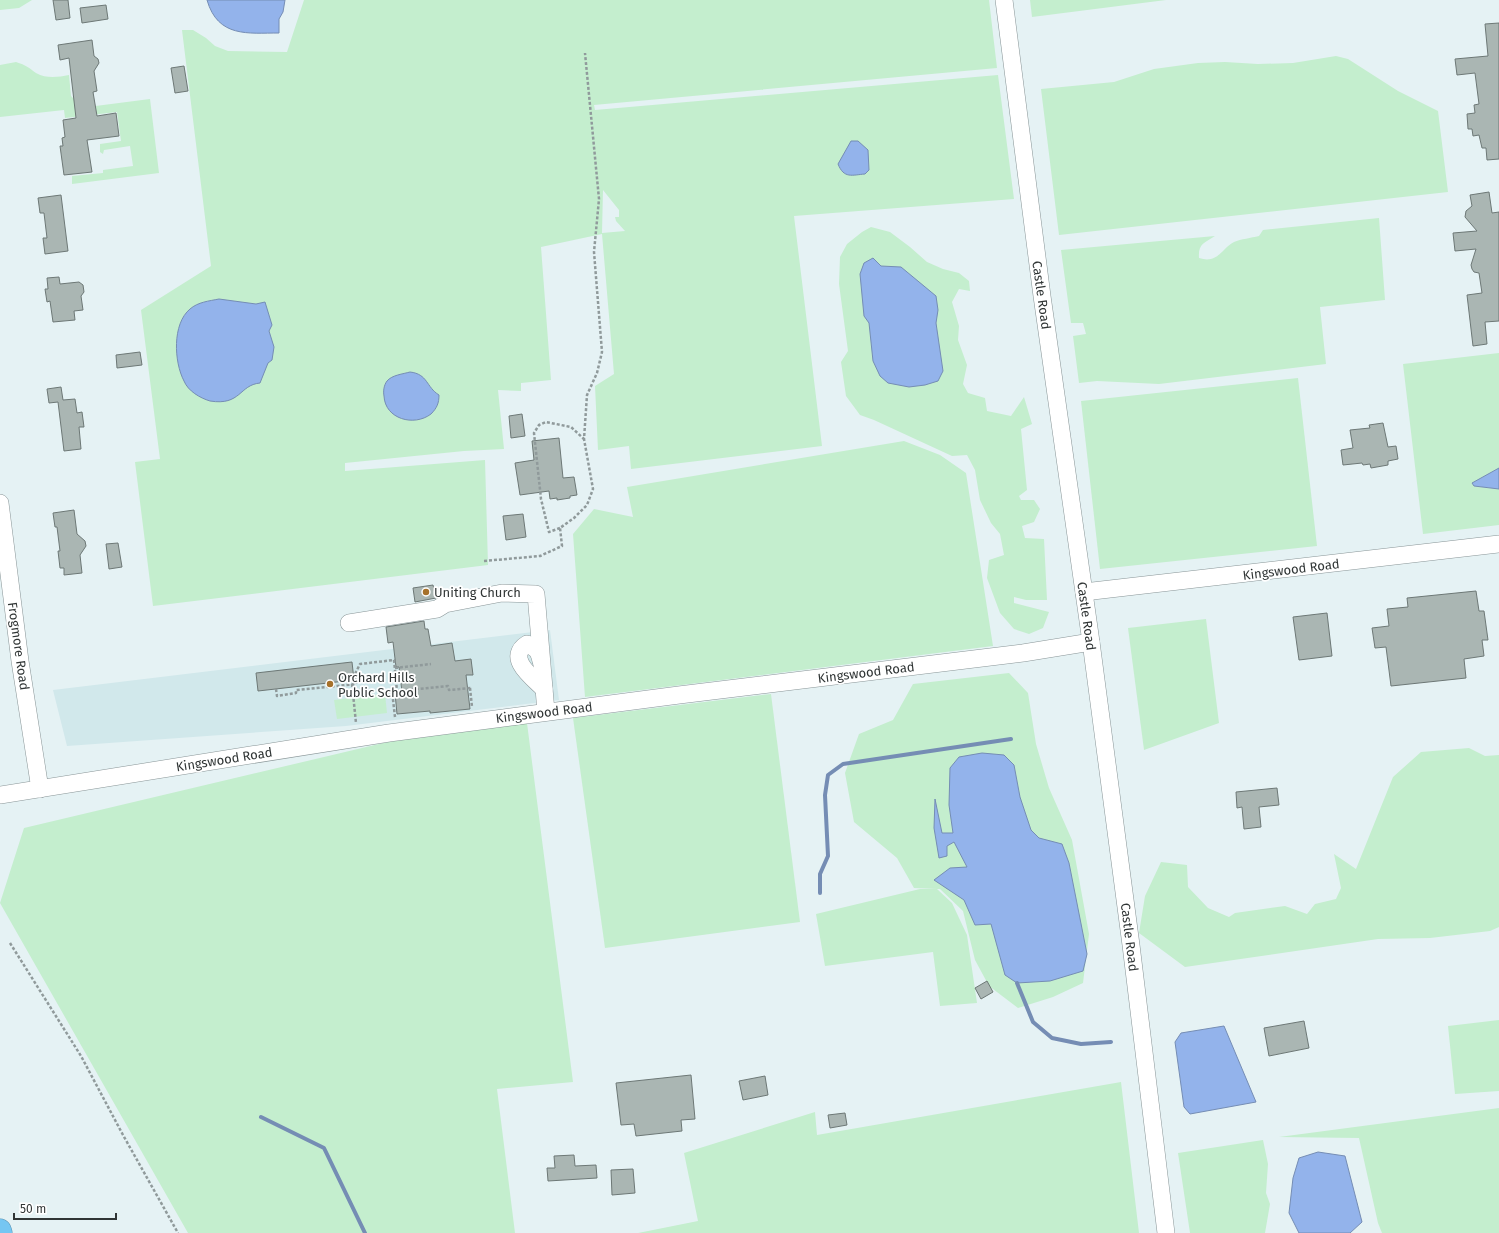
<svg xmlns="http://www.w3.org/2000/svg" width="1499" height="1233" viewBox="0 0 1499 1233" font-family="'Fira Sans',sans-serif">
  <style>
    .built { fill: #d1e8eb }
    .green { fill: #c4eece; fill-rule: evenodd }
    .water { fill: #93b3eb; stroke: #758db4 }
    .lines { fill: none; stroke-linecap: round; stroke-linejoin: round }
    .stream { stroke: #758db4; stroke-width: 4 }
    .building { fill: #aab6b3; stroke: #6d7876 }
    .minor-casing { stroke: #899597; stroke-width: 18 }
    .highway-casing { stroke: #5d93b0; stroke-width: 23 }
    .path { stroke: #909a9b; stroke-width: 2.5; stroke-dasharray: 3 2; stroke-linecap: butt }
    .minor { stroke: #fff; stroke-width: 17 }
    .highway { stroke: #75c6f2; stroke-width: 22 }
    .poi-dot { fill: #a6712a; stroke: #fff; stroke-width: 1.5 }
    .labels { text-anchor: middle; stroke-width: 3.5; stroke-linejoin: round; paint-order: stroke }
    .street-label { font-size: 13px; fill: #303535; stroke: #fff }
    .poi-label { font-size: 13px; fill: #303535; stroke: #fff; text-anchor: start }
  </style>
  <rect width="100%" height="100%" fill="#e5f2f4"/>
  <polygon class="built" points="550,630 559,700 346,726 67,746 53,690"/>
  <g class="green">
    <polygon points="0,0 32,0 19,8 0,10"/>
    <path d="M304 0H989L997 68 594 105 595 110 998 75 1014 199 794 216 822 446 631 469 629 446 598 450 595 386 614 374 602 234 541 247 551 380 521 383V391L498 390 504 449 464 451 345 463V471L485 460 488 565 153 606 135 462 160 459 141 310 211 266 182 30H193L206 38 215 46 228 51 287 52ZM603 190 619 210V217H615L616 221 625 231 602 233Z"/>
    <polygon points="1030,0 1166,0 1032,17"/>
    <polygon points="1336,56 1348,59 1398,91 1438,111 1448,192 1059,235 1041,89 1114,82 1154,69 1198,63 1225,62 1258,64 1293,63"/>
    <path d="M16 62C26 65 29 68 36 73 47 79 58 77 69 75L71 96 74 99H79L80 108 150 99 159 173 72 184V176L103 173V170L133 166 130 146 104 150 103 154 100 152V144L121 141 117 112 65 118 64 110 0 117V65Z"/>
    <path d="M1379 218 1385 300 1320 307 1326 364 1159 384 1097 381 1079 383 1073 336 1086 334 1083 323H1071L1061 250 1215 236C1204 243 1198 244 1199 258 1218 264 1221 249 1234 242 1241 239 1251 238 1259 236L1263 230Z"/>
    <polygon points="871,227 890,232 910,247 927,262 943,269 959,273 969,281 970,291 959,289 952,302 959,326 958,340 967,365 963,384 968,393 985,398 987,411 1011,416 1024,397 1032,424 1021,429 1027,490 1019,496 1021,500 1034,500 1040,509 1034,522 1022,526 1025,538 1044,539 1047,600 1026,600 1014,597 1014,603 1049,612 1043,628 1029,634 1014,629 1000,613 987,578 989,560 1004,555 1000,534 991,523 980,500 975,470 967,455 952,456 874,420 860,415 846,396 841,362 848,351 839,284 840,257 847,244 862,232"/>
    <polygon points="1499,353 1499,468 1473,483 1474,486 1499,489 1499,525 1423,534 1403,364"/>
    <polygon points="1298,378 1317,546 1100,569 1081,401"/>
    <polygon points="904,441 940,455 966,473 993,646 585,697 573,534 594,509 633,517 627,487"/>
    <polygon points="1206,619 1219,723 1144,750 1128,628"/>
    <polygon points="1009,673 1028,693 1036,744 1049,788 1072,840 1089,934 1083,983 1053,997 1018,1008 989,986 975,960 963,911 940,889 937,889 952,903 967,935 977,1003 940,1006 933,952 825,966 816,914 920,889 937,889 914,888 897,858 854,822 845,773 859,734 893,720 913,684"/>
    <polygon points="385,694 387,713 337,719 334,700"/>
    <polygon points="771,694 800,922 605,948 573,718"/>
    <polygon points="527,723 573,1082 497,1089 515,1233 188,1233 0,903 24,828 400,739"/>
    <polygon points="1469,748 1485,756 1499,755 1499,927 1490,931 1430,938 1378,939 1185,967 1139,933 1145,896 1161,862 1187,865 1188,887 1208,908 1229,917 1235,913 1285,906 1307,914 1315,904 1336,899 1341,888 1334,854 1356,869 1393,777 1421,752"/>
    <polygon points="1499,1020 1499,1091 1455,1094 1448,1026"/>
    <polygon points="1121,1082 1139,1233 638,1233 698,1221 684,1153 815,1112 817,1135"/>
    <polygon points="1499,1108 1499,1233 1382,1233 1378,1223 1359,1138 1279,1137"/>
    <polygon points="1263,1140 1268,1164 1266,1193 1270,1204 1265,1233 1190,1233 1178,1153"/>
  </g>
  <g class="water">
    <path d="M207 0H285L283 12 279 19V33C248 33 218 38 207 0Z"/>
    <path d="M851 141H858L868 150 869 170 865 174C852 175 844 179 838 164Z"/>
    <polygon points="873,258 881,266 901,267 936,296 938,310 936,323 943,371 938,381 925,385 909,387 888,383 880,376 873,361 869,323 864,316 860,274 864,263"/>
    <path d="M219 299 256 304 265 302 272 325 269 331 274 347 272 360 268 363 260 383C239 385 241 406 210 401 200 398 188 391 184 381 174 362 172 324 190 309 198 302 209 301 219 299Z"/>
    <path d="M410 372C428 374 426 387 439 395 439 403 437 408 431 414 414 427 385 419 384 396 383 391 384 385 387 381 392 375 403 374 410 372Z"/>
    <polygon points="1499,468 1499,489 1474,486 1472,483"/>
    <polygon points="982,753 1004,755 1014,765 1020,797 1031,830 1039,838 1062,844 1069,863 1087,954 1083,971 1050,981 1017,983 1005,975 991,924 975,925 964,900 934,880 950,868 967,867 954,842 947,846 947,856 939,858 934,828 935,799 942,833 953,833 949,805 950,768 959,757"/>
    <polygon points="1224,1026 1256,1102 1190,1114 1184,1107 1175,1042 1181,1033"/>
    <polygon points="1318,1152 1345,1156 1362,1222 1350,1233 1299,1233 1289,1213 1293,1178 1299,1158"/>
  </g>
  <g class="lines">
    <g class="stream">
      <polyline points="820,893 820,874 828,856 825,795 828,775 843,764 1011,739"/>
      <polyline points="1017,983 1033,1022 1052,1038 1081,1044 1111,1042"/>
      <polyline points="261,1117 324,1148 365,1233"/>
    </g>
  </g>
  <g class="building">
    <polygon points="53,0 68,0 70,18 56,20"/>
    <polygon points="106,5 108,19 82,23 80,8"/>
    <polygon points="1499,23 1499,159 1487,160 1486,148 1482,148 1479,135 1473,136 1472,129 1468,129 1467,114 1475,113 1474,105 1479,104 1475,73 1457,75 1455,59 1488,56 1485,24"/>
    <polygon points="92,40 94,56 98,59 99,63 94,71 97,91 93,92 97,116 116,113 119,136 87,140 92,172 64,175 60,146 63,146 62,138 65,137 63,120 76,118 69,58 60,60 58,45"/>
    <polygon points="184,66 188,91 175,93 171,68"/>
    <polygon points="1489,192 1492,213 1499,212 1499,321 1485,322 1487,344 1473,346 1467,295 1482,293 1479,273 1474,272 1472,269 1471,265 1476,249 1455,251 1453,233 1477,231 1465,217 1466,211 1472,206 1470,195"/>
    <polygon points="61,195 68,251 45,254 43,238 47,238 44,213 40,213 38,198"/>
    <polygon points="59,277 60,284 79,282 83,285 84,292 81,296 83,310 74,311 75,320 53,322 50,301 47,302 45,289 48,289 47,278"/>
    <polygon points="140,352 142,365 117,368 116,355"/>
    <polygon points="61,387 63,400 75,399 77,413 82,412 84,427 79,427 81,449 64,451 58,402 49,403 47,389"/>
    <polygon points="522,414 525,436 511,438 509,416"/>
    <polygon points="1383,423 1388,447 1396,446 1398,459 1388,461 1388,465 1371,468 1370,464 1363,465 1362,463 1343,465 1341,450 1353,448 1350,430 1370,428 1369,425"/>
    <polygon points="559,438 563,478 574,477 577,495 570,496 570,498 557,500 557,498 550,499 549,491 520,495 515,463 534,460 532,441"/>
    <polygon points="74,510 77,534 85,541 86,546 80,555 82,573 64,575 64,568 60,568 58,551 60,551 57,527 55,527 53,513"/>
    <polygon points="523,514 526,537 506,540 503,516"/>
    <polygon points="118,543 122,567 109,569 106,544"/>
    <polygon points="433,585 436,598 415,602 413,588"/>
    <polygon points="1476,591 1479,611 1484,611 1488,640 1482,640 1484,656 1464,659 1466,678 1391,686 1386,647 1375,648 1372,628 1389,626 1387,609 1408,607 1407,598"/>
    <polygon points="1327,613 1332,656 1299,660 1293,617"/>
    <polygon points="424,621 425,629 428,629 431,646 452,643 455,661 471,659 473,675 466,675 470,709 430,713 430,711 397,714 395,693 402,692 399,667 396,667 393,642 388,643 386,627"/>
    <polygon points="352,662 354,680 258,691 256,673"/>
    <polygon points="1277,788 1279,805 1259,807 1261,827 1244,829 1242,807 1237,808 1236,792"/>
    <polygon points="987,981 993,992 981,999 975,988"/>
    <polygon points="1304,1021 1309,1048 1269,1056 1264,1028"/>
    <polygon points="691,1075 695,1119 681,1120 682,1131 636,1136 634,1124 621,1125 616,1083"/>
    <polygon points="765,1076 768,1095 743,1100 739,1081"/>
    <polygon points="845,1113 847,1125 830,1128 828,1115"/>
    <polygon points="574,1155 575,1166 596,1165 597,1178 548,1181 547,1168 555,1168 554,1156"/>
    <polygon points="633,1169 635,1193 612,1195 611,1170"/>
  </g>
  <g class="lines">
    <defs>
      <g id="minor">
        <polyline points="1004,0 1042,296 1091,642 1131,945 1166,1233"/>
        <polyline points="0,503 20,661 40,789"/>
        <polyline points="1084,592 1499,544"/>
        <polyline points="349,623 437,609 445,604 502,593 536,594 546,712"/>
        <path d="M541 661C539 652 537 648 527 644 505 658 533 678 544 689"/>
        <polyline points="0,795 389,733 679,695 1023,653 1091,642"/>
      </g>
      <polyline id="highway" points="0,1230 1,1233"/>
    </defs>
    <use href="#minor" class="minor-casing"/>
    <use href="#highway" class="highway-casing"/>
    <g class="path">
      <polyline points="560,528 549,532 541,499 534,433 539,425 546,422 571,427 584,439"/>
      <polyline points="484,561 540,556 562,546 560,528 574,518 587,505 593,489 584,439 587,395 597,373 602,352 594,252 599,199 585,53"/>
      <polyline points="395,668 431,664"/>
      <polyline points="352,684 356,723"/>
      <polyline points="470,688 472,707"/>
      <polyline points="276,689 277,696 296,693 296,690 356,684 355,674 360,664 394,660 397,691 448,686 449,690 471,688"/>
      <polyline points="395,717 392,691 397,691"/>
      <polyline points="10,943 81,1056 123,1135 178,1233"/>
    </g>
    <use href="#minor" class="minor"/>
    <use href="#highway" class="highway"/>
  </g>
  <g class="poi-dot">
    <circle cx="426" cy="592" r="4"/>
    <circle cx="330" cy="684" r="4"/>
  </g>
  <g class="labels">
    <g class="street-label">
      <text transform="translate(1042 295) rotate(82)" y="5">Castle Road</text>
      <text transform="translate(1291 569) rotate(-7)" y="5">Kingswood Road</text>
      <text transform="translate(1087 616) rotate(82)" y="5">Castle Road</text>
      <text transform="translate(19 646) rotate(82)" y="5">Frogmore Road</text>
      <text transform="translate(866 672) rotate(-7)" y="5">Kingswood Road</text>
      <text transform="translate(544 712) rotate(-7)" y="5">Kingswood Road</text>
      <text transform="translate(224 759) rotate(-9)" y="5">Kingswood Road</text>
      <text transform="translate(1130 937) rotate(83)" y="5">Castle Road</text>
    </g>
    <g class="poi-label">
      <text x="434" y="597">Uniting Church</text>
      <text x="338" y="682">Orchard Hills<tspan x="338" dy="15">Public School</tspan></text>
    </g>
  </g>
  <path d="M14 1213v6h102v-6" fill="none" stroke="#303535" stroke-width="2"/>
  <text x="20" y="1213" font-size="12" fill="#303535" stroke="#ffffff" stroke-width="3" paint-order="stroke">50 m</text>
</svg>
